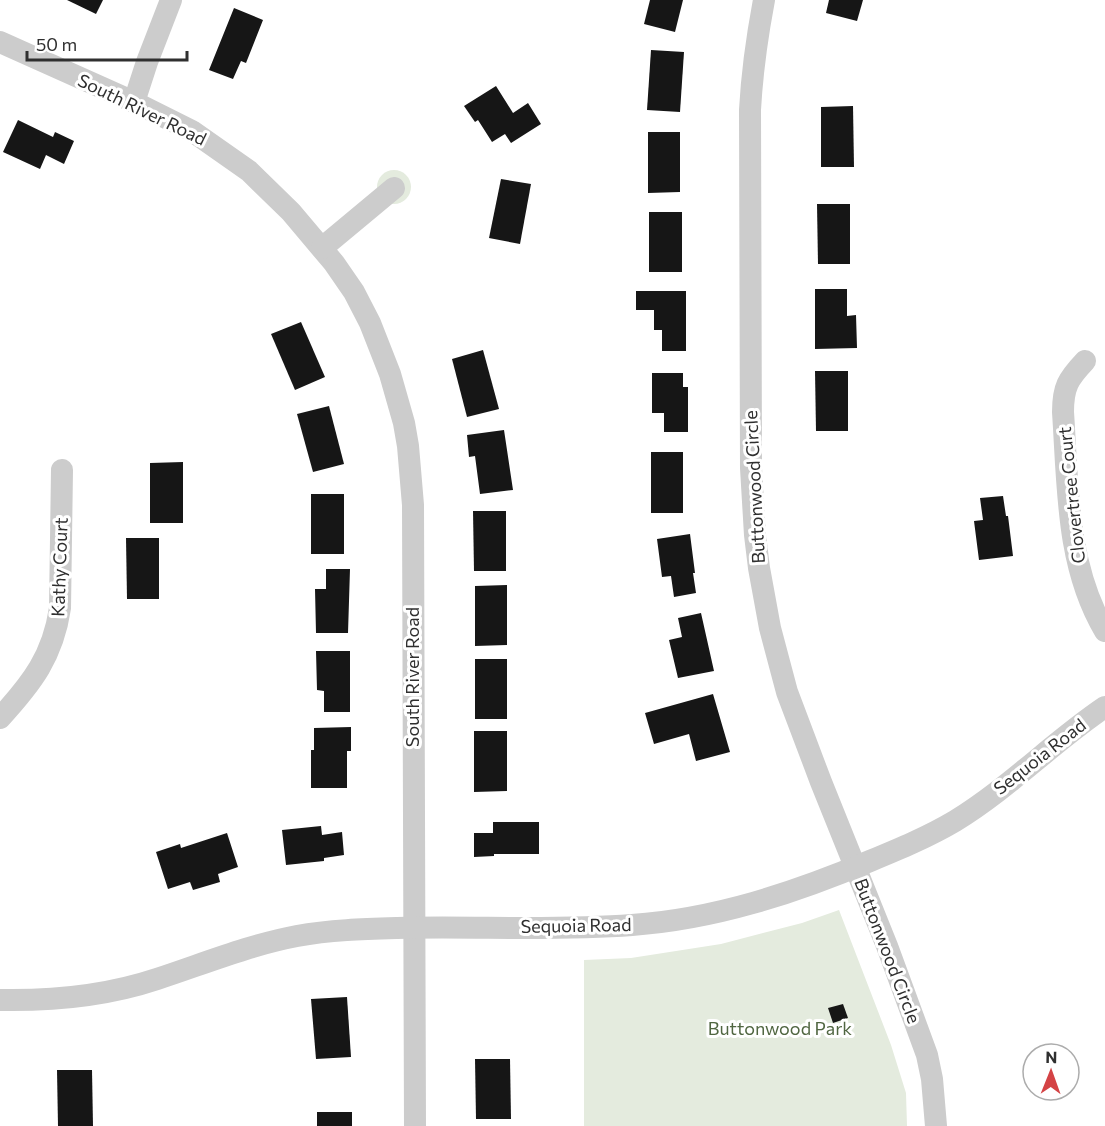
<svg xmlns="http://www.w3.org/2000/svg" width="1105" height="1126" viewBox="0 0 1105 1126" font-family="Commissioner,sans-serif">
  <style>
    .green { fill: #e4ebde }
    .building { fill: #161616 }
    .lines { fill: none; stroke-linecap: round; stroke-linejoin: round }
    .minor { stroke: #ccc; stroke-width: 22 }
    .labels { text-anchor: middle; stroke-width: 6; stroke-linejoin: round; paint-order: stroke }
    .street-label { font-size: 18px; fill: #2f2f2f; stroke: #fff }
    .park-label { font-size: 18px; fill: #506641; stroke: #fff }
  </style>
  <rect width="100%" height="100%" fill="#fff"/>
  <g class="green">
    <circle cx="394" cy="187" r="17"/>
    <polygon points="839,910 891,1045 906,1093 907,1126 584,1126 584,960 631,958 721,944 802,923"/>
  </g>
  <g class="building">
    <polygon points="67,0 103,0 96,14"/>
    <polygon points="650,0 683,0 675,32 644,24"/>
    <polygon points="829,0 863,0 857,21 826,13"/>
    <polygon points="234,8 263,20 246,63 241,61 233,79 209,70"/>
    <polygon points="651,50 684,52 680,112 647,110"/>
    <polygon points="496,86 513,113 528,103 541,124 511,143 505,134 492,142 478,120 475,122 464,106"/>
    <polygon points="853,106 854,167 821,167 821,107"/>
    <polygon points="18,120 53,137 55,132 74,141 64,164 46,155 40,169 3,152"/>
    <polygon points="648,132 680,132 680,192 648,193"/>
    <polygon points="501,179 531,184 520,244 489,238"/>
    <polygon points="817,204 850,204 850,264 818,264"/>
    <rect x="649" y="212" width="33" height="60"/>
    <polygon points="815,289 847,289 847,316 856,315 857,348 815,349"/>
    <polygon points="636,291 686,291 686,351 662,351 662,330 654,330 654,310 636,310"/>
    <polygon points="301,322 325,377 295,390 271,334"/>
    <polygon points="483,350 499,409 467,417 452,359"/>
    <polygon points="815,371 848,371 848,431 816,431"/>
    <polygon points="652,373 683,373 683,387 688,387 688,432 664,432 664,413 652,413"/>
    <polygon points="329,406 344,464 313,472 297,414"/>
    <polygon points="504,430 513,490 480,494 475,456 469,457 467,435"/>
    <rect x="651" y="452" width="32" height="61"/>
    <polygon points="183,462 183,523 150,523 150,463"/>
    <rect x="311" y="494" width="33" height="60"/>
    <polygon points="1003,496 1006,516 1008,516 1013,556 979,560 974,521 983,520 980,498"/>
    <polygon points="473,511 506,511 506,571 474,571"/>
    <polygon points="690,534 695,573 693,573 696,593 674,597 671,576 662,577 657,539"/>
    <polygon points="126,538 159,538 159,599 127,599"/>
    <polygon points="326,569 350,569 348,633 316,633 315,589 326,589"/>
    <polygon points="507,585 507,645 475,646 475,586"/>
    <polygon points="701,613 714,671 678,678 669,640 682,637 678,618"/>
    <polygon points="316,651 350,651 350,712 324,712 324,691 317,690"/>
    <rect x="475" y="659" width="32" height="60"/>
    <polygon points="713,694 730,752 696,761 689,734 654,744 645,713"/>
    <polygon points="351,727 351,751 347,751 347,788 311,788 311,750 314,750 314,728"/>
    <polygon points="474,731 507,731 507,791 474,792"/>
    <polygon points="493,822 539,822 539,854 494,854 494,856 474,857 474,833 493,833"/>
    <polygon points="321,826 322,835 342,832 344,855 324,858 324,861 286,865 282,830"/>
    <polygon points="227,833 238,867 218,874 220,882 193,890 190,882 168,889 156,852 180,844 181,848"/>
    <polygon points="347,997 351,1057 316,1059 311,999"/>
    <polygon points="843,1004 848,1018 833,1023 828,1008"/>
    <polygon points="475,1059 510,1059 511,1119 476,1119"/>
    <polygon points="57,1070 92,1070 93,1126 58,1126"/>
    <rect x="317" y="1112" width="35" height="14"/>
  </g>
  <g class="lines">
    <g class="minor">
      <path d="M764 0C757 37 752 73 750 110L751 468 755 535 759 568 770 628 787 692 821 782 887 946 927 1055 932 1079 936 1126"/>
      <polyline points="0,42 134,102 192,131 249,171 291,212 334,263 354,292 370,323 390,374 404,423 408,446 413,505 415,1126"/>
      <polyline points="134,102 147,62 171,0"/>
      <polyline points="322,248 394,188"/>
      <path d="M1085 361C1068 379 1063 387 1063 412 1068 485 1066 566 1105 631"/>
      <path d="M0 718C32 683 53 656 60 608L62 470"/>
      <path d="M0 1000C53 1001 106 996 157 979 203 964 249 945 297 936 330 930 364 929 397 928 475 926 554 931 632 925 715 919 794 893 870 861 899 849 928 837 955 821 1009 788 1053 742 1105 707"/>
    </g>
  </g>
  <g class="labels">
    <g class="street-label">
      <text transform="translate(142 110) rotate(26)" y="6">South River Road</text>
      <text transform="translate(755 487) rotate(-93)" y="6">Buttonwood Circle</text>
      <text transform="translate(1072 495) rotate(-96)" y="6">Clovertree Court</text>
      <text transform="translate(60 567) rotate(-88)" y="6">Kathy Court</text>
      <text transform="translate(413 677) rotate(-90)" y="6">South River Road</text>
      <text transform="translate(1040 757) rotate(-38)" y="6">Sequoia Road</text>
      <text transform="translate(576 926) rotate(-1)" y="6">Sequoia Road</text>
      <text transform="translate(887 951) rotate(69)" y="6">Buttonwood Circle</text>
    </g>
    <g class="park-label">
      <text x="780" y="1035">Buttonwood Park</text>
    </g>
  </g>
  <g transform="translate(1051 1072) rotate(1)"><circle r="28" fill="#ffffff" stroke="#acacac" stroke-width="1.5"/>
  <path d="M0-4.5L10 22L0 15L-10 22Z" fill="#d44345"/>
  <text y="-9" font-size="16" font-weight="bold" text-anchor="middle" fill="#2f2f2f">N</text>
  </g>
  <path d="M27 51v9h160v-9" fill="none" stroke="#2f2f2f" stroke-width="3"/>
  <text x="36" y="51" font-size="18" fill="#2f2f2f" stroke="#ffffff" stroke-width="4.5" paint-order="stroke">50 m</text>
</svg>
